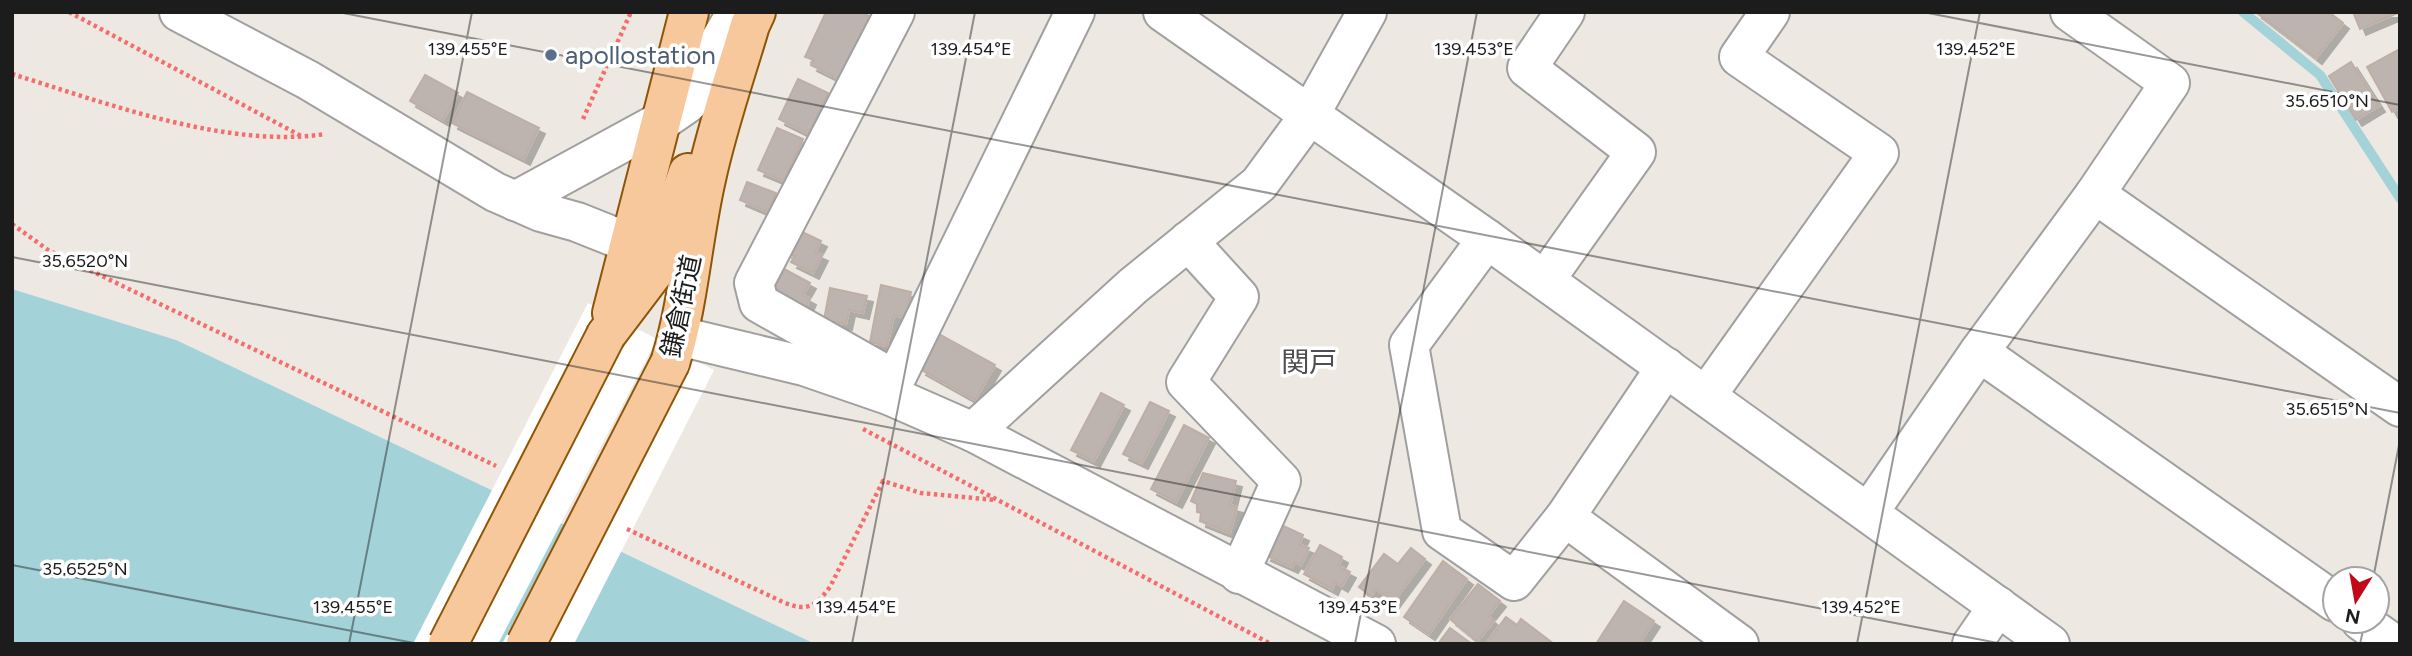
<svg xmlns="http://www.w3.org/2000/svg" width="2412" height="656" viewBox="0 0 2412 656" font-family="Figtree,'Noto Sans JP',sans-serif">
  <style>
    .water { fill: #a4d2d9 }
    .pier { fill: #fff }
    .lines { fill: none; stroke-linecap: round; stroke-linejoin: round }
    .stream { stroke: #a4d2d9; stroke-width: 10 }
    .building { fill: #beb4af; stroke: #beaea5; stroke-width: 2; filter: url(#shadow) }
    .minor-casing { stroke: #a0a0a0; stroke-width: 42 }
    .major-casing { stroke: #8e5506; stroke-width: 42 }
    .path { stroke: #f46e6d; stroke-width: 4.5; stroke-dasharray: 3.5 3.5; stroke-linecap: butt }
    .minor { stroke: #fff; stroke-width: 38 }
    .major { stroke: #f8c89d; stroke-width: 38 }
    .major-bridge-casing { stroke: #8e5506; stroke-width: 42; stroke-linecap: butt }
    .major-bridge { stroke: #f8c89d; stroke-width: 38 }
    .ticks { fill: none; stroke: #1c1c1c; stroke-width: 2; stroke-opacity: 0.45 }
    .service-dot { fill: #5c6f8a; stroke: #fff; stroke-width: 2.5 }
    .labels { text-anchor: middle; stroke-width: 7; stroke-linejoin: round; paint-order: stroke }
    .service-label { font-size: 26px; fill: #4e5e75; stroke: #fff; text-anchor: start }
    .street-label { font-size: 26px; fill: #1c1c1c; stroke: #fff }
    .neighbourhood-label { font-size: 28px; fill: #4f4f4f; stroke: #fff }
    .ticks-label { font-size: 18px; text-anchor: middle; fill: #1c1c1c; stroke: #fff; stroke-width: 7; stroke-linejoin: round; paint-order: stroke }
  </style>
  <defs>
    <filter id="shadow"><feDropShadow dx="6" dy="6" stdDeviation="0" flood-color="#0004"/></filter>
  </defs>
  <rect width="100%" height="100%" fill="#ede9e2"/>
  <polygon class="water" points="12,289 176,340 815,644 12,644"/>
  <g class="pier">
    <polygon points="588,303 657,339 498,644 413,644"/>
    <polygon points="659,343 714,370 574,644 502,644"/>
  </g>
  <g class="lines">
    <polyline class="stream" points="2243,12 2320,75 2400,198"/>
  </g>
  <g class="building">
    <polygon points="826,12 861,12 871,17 841,80 811,65 814,60 805,57"/>
    <polygon points="2329,12 2343,23 2316,58 2257,13"/>
    <polygon points="2353,12 2400,12 2360,29"/>
    <polygon points="2400,49 2400,108 2392,112 2367,67"/>
    <polygon points="2351,62 2379,106 2356,120 2329,76"/>
    <polygon points="425,75 458,93 443,120 410,101"/>
    <polygon points="798,79 828,93 809,134 779,119"/>
    <polygon points="467,92 539,128 524,159 452,123"/>
    <polygon points="777,128 803,139 784,181 758,170"/>
    <polygon points="747,182 776,193 768,212 740,200"/>
    <polygon points="798,230 821,241 815,252 822,255 813,273 791,262 795,256 786,252"/>
    <polygon points="784,269 810,283 803,295 810,299 804,312 771,294"/>
    <polygon points="881,285 911,292 906,318 894,315 887,346 870,342"/>
    <polygon points="830,288 867,296 863,313 849,310 846,324 824,320"/>
    <polygon points="939,334 995,365 975,400 920,369"/>
    <polygon points="1101,393 1124,405 1094,461 1071,450"/>
    <polygon points="1150,402 1169,411 1142,463 1123,454"/>
    <polygon points="1184,425 1209,438 1176,502 1151,489"/>
    <polygon points="1203,473 1236,481 1230,505 1237,507 1230,533 1200,521 1201,513 1197,512 1197,504 1191,501"/>
    <polygon points="1279,524 1303,535 1299,544 1309,548 1301,565 1295,562 1292,567 1265,555"/>
    <polygon points="1320,545 1342,557 1338,566 1350,572 1342,586 1335,582 1332,589 1304,574"/>
    <polygon points="1411,548 1425,559 1393,602 1376,589 1371,596 1359,587 1384,554 1398,564"/>
    <polygon points="1443,561 1467,579 1429,634 1404,617"/>
    <polygon points="1478,584 1500,601 1488,616 1494,621 1477,641 1450,619"/>
    <polygon points="1624,601 1654,621 1639,644 1596,644"/>
    <polygon points="1506,617 1517,625 1521,619 1554,644 1486,644"/>
    <polygon points="1450,628 1472,644 1438,644"/>
  </g>
  <g class="lines">
    <defs>
      <g id="minor">
        <polyline points="179,12 308,80 495,192 541,212 577,222 632,244"/>
        <polyline points="1163,12 1487,239 2050,644"/>
        <polyline points="2095,194 2400,407"/>
        <polyline points="515,201 662,121 688,103 719,42 737,12"/>
        <polyline points="1487,239 1409,345 1442,531 1514,581 1565,517"/>
        <polyline points="1188,241 1239,297 1186,382 1281,481 1239,574"/>
        <polyline points="1545,280 1636,152 1527,68 1565,12"/>
        <polyline points="679,336 804,366 891,396 973,432 1133,286 1259,184 1309,116 1367,12"/>
        <polyline points="1979,352 2335,602"/>
        <polyline points="1666,367 1565,517 1739,644"/>
        <polyline points="888,376 759,303 754,283 895,12"/>
        <polyline points="891,396 895,380 1075,12"/>
        <polyline points="1706,396 1879,153 1739,57 1770,12"/>
        <polyline points="973,432 1376,644"/>
        <polyline points="1869,512 1979,352 2095,194 2170,83 2070,12"/>
        <polyline points="2361,621 2394,644"/>
        <polyline points="1972,644 1998,606"/>
      </g>
      <g id="major">
        <polyline points="612,313 689,12"/>
        <polyline points="606,335 653,273 688,173"/>
        <path d="M670 363C689 303 692 240 706 179 717 127 735 76 750 25L756 12"/>
      </g>
    </defs>
    <use href="#minor" class="minor-casing"/>
    <use href="#major" class="major-casing"/>
    <g class="path">
      <polyline points="69,12 303,137"/>
      <path d="M12 74C106 103 227 149 325 134"/>
      <polyline points="583,119 631,12"/>
      <polyline points="12,224 48,250 496,466"/>
      <polyline points="863,429 1271,644"/>
      <path d="M627 529 783 602C806 612 815 607 830 587L883 481 921 493 995 500"/>
    </g>
    <use href="#minor" class="minor"/>
    <use href="#major" class="major"/>
    <defs>
      <g id="major-bridge">
        <polyline points="448,644 606,335"/>
        <polyline points="526,644 670,363"/>
      </g>
    </defs>
    <use href="#major-bridge" class="major-bridge-casing"/>
    <use href="#major-bridge" class="major-bridge"/>
  </g>
  <path class="ticks" d="M338 12 2400 413M1923 12 2400 105M12 257 2003 644M12 565 419 644M2373 579 2400 440M349 644 472 12M852 644 975 12M1355 644 1477 12M1857 644 1980 12M2360 644 2365 621"/>
  <circle class="service-dot" cx="551" cy="55" r="7"/>
  <g class="labels">
    <g class="service-label">
      <text x="565" y="64">apollostation</text>
    </g>
    <g class="street-label">
      <text transform="translate(681 306) rotate(-78)" y="9">鎌倉街道</text>
    </g>
    <g class="neighbourhood-label">
      <text x="1309" y="372">関戸</text>
    </g>
  </g>
  <g class="ticks-label">
    <text x="468" y="55">139.455°E</text>
    <text x="971" y="55">139.454°E</text>
    <text x="1474" y="55">139.453°E</text>
    <text x="1976" y="55">139.452°E</text>
    <text x="2327" y="107">35.6510°N</text>
    <text x="85" y="267">35.6520°N</text>
    <text x="2327" y="415">35.6515°N</text>
    <text x="85" y="575">35.6525°N</text>
    <text x="353" y="613">139.455°E</text>
    <text x="856" y="613">139.454°E</text>
    <text x="1358" y="613">139.453°E</text>
    <text x="1861" y="613">139.452°E</text>
  </g>
  <rect width="2412" height="656" fill="none" stroke="#1c1c1c" stroke-width="28"/>
  <g transform="translate(2356 600) rotate(191)"><circle r="33" fill="#ffffff" stroke="#a4a4a4" stroke-width="2"/>
  <path d="M0-5L12 26L0 18L-12 26Z" fill="#c00819"/>
  <text y="-10" font-size="19" font-weight="bold" text-anchor="middle" fill="#1c1c1c">N</text>
  </g>
</svg>
